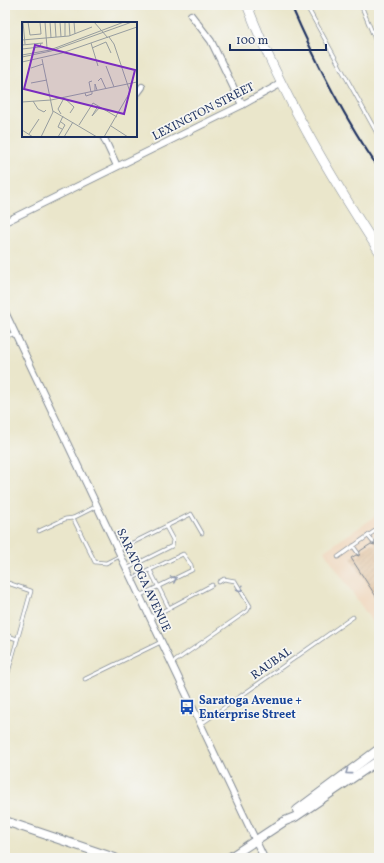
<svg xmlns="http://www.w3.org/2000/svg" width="384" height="863" viewBox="0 0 384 863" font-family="Vollkorn,serif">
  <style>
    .built { fill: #efd6bb }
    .building { fill: url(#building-hatch) }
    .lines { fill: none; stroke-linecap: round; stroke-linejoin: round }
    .service-casing { stroke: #828a94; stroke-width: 4.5 }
    .minor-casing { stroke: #828a94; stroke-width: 8 }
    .tertiary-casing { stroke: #828a94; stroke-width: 10 }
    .secondary-casing { stroke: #828a94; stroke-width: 10 }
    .service { stroke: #fff; stroke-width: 3 }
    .minor { stroke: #fff; stroke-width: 6 }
    .tertiary { stroke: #fff; stroke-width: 8 }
    .secondary { stroke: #fff; stroke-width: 9 }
    .rail { stroke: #1b2f5e; stroke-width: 2 }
    .oneway { stroke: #8d97ae }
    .labels { text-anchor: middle; stroke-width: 3.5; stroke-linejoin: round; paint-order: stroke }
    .street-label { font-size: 12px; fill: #1b2f5e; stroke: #f6f6f2 }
    .transit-label { font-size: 12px; font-weight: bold; fill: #164399; stroke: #f6f6f2; text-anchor: start }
    .inset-road { fill: none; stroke: #979d9f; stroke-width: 1 }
    .view { fill: #7b2cbf; fill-opacity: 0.15; stroke: #7b2cbf; stroke-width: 2 }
    .inset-edge { fill: none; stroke: #1b2f5e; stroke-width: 2 }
  </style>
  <defs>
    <pattern id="building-hatch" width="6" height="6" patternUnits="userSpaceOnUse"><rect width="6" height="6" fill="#debb95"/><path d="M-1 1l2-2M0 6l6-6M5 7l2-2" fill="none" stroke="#bea183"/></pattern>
  </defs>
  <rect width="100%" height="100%" fill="#f6f6f2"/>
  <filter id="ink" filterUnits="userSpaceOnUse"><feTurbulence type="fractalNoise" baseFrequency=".025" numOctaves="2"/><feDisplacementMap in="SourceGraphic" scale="8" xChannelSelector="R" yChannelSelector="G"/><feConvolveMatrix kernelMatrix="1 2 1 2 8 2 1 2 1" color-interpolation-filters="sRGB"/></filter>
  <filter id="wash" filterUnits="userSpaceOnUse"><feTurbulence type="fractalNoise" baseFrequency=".012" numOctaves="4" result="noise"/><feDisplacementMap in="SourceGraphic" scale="16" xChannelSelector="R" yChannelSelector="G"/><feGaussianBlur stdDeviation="0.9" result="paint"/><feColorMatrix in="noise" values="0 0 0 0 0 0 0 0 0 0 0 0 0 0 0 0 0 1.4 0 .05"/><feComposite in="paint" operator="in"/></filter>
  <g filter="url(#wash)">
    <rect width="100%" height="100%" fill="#eae6cb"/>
    <polygon class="built" points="379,514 379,632 324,551"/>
    <g id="blocks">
      <polygon class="building" points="379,538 379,601 351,558 356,555 359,556 360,551 371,544 375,545 375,540"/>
    </g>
  </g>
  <g filter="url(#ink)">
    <use href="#blocks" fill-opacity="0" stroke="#828a94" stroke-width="1"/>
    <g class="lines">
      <defs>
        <g id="service">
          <polyline points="306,5 379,137"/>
          <polyline points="361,5 379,49"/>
          <polyline points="5,337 15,333"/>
          <polyline points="97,506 73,518 95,562 106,563 120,556"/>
          <polyline points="39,531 65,519 73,518"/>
          <polyline points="368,536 373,542"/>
          <polyline points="353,546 358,553"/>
          <polyline points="118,550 191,514 202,533"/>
          <polyline points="338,557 379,528"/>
          <polyline points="126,569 172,546 173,540 166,527"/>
          <polyline points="150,570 169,608"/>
          <polyline points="131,579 183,554 191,565 192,570 139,596"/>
          <polyline points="5,582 31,591 5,683"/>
          <polyline points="150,618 212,585"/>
          <polyline points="5,635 17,639"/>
          <polyline points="5,655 12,657"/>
          <polyline points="171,664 247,611 250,606 235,581 224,579 219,582"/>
          <polyline points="85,679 161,642"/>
          <polyline points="201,724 353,617"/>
        </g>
        <g id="minor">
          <polyline points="191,15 211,41 242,105"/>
          <polyline points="136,95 142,87"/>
          <polyline points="103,136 117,166"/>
          <polyline points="5,222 242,105 282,83"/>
          <polyline points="5,312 264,858"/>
        </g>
        <g id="tertiary">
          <polyline points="297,810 379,749"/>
          <polyline points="5,821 115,858"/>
          <polyline points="229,858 285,821 295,817 379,760"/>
        </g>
        <path id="secondary" d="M247 5C280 91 329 174 379 251"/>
      </defs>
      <use href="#service" class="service-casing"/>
      <use href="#minor" class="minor-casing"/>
      <use href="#tertiary" class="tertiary-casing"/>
      <use href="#secondary" class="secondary-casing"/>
      <use href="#service" class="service"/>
      <use href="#minor" class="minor"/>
      <use href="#tertiary" class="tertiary"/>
      <use href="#secondary" class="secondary"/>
      <path class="rail" d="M291 5C316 63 344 117 379 169"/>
    </g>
    <defs><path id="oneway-chevron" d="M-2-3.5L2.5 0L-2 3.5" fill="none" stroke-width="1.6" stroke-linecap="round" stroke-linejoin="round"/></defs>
    <g class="oneway">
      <use href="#oneway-chevron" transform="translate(174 579) rotate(-27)"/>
      <use href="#oneway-chevron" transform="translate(240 589) rotate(57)"/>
      <use href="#oneway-chevron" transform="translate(348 772) rotate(144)"/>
    </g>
  </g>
  <defs>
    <symbol id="bus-bare" viewBox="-9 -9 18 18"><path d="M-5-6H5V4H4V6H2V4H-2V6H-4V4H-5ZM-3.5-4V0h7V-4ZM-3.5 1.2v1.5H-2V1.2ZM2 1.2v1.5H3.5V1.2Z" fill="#1a4fb4" stroke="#f6f6f2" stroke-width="2.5" paint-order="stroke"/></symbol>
  </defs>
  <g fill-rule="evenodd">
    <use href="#bus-bare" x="176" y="696" width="22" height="22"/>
  </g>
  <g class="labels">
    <g class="street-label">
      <text transform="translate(203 111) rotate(-27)" y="4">LEXINGTON STREET</text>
      <text transform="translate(144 580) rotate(65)" y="4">SARATOGA AVENUE</text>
      <text transform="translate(271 663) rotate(-35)" y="4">RAUBAL</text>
    </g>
    <g class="transit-label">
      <text x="199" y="704">Saratoga Avenue +<tspan x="199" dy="14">Enterprise Street</tspan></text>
    </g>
  </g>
  <g transform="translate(22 22)">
    <rect width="115" height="115" fill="#eae6cb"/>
    <path class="inset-road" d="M1 0 3 22M6 0 8 13 19 12 18 0M23 0 25 26M28 0 29 16M33 0 34 15M38 0 39 15M43 0V14M47 0 48 14M52 0 53 12M72 0 86 16M0 18 47 14 70 5M69 21 76 44M0 23 21 21M70 26 84 20 89 31M0 27 18 25 19 21M0 33 28 28 102 0M0 35 29 29 110 0M0 40 40 31 115 5M84 44 92 65M9 46 21 42M76 59 79 56 84 67M9 61 25 58M73 69V62L75 68M69 70 67 60 70 59M63 71 64 74 70 72V69M41 75 52 85 48 91M11 79 16 87 22 90 24 88M0 80 29 78 115 60M76 84 70 94 78 85M31 89 75 115M39 92 36 87 41 78M57 103 71 81 95 95M89 104 106 115M40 107 36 105 41 94M0 108 11 115M7 112 17 97M19 115 31 90 20 37M36 115 43 103 39 100M42 115 51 100M82 115 108 70 92 22 87 15"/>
    <path class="view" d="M13 23 113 48 102 92 2 67Z"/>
    <rect width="115" height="115" class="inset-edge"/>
  </g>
  <rect width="384" height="863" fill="none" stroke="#f6f6f2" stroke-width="20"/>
  <path d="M230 44v6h96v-6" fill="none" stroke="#1b2f5e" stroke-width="2"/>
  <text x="236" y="44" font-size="12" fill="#1b2f5e" stroke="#f6f6f2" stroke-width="3" paint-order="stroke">100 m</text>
</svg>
